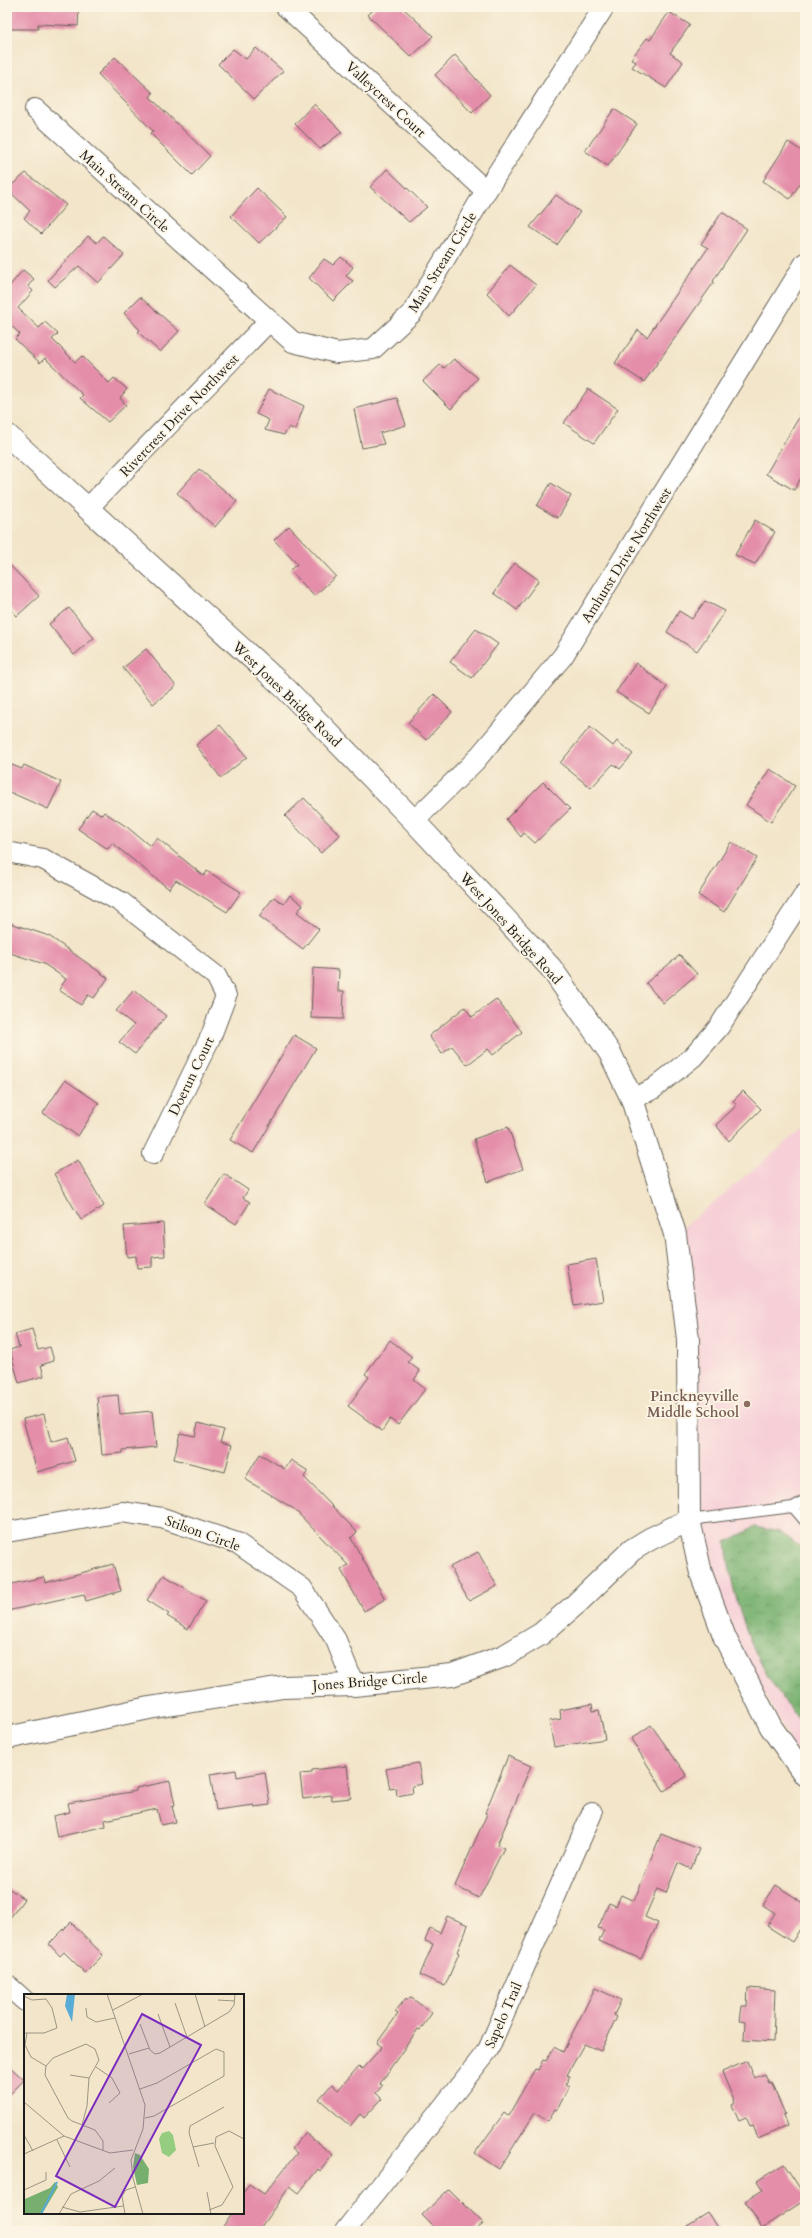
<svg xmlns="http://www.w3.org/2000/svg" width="812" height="2238" viewBox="0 0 812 2238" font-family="Cardo,serif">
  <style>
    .built { fill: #f6cfd7 }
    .forest { fill: url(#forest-crowns); stroke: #4a6645 }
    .building { fill: #e48eaa }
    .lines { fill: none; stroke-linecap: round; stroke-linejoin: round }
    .service-casing { stroke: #676259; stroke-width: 12 }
    .minor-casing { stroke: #676259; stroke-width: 22 }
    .tertiary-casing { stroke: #676259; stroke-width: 24 }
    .service { stroke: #fff; stroke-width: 10 }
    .minor { stroke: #fff; stroke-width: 20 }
    .tertiary { stroke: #fff; stroke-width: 22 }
    .education-dot { fill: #8d6e63; stroke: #fcf5e5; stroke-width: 1.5 }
    .labels { text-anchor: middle; stroke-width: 3.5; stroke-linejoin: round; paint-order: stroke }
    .street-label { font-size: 14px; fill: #1c1c1c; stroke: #fcf5e5 }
    .education-label { font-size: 14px; font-weight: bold; fill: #785e54; stroke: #fcf5e5; text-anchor: end }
    .inset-river { fill: none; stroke: #58abd4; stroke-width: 2 }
    .inset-road { fill: none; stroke: #9c9584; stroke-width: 1 }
    .view { fill: #7b2cbf; fill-opacity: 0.15; stroke: #7b2cbf; stroke-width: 2 }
    .inset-edge { fill: none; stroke: #1c1c1c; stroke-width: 2 }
  </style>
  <defs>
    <pattern id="forest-crowns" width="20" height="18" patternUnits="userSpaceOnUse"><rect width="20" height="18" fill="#77b06e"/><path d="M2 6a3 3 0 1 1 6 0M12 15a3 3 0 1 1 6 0" fill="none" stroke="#618e5a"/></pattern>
  </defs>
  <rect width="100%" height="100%" fill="#fcf5e5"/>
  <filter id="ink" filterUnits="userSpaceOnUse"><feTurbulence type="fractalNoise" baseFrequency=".025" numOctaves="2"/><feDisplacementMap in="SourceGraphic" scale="8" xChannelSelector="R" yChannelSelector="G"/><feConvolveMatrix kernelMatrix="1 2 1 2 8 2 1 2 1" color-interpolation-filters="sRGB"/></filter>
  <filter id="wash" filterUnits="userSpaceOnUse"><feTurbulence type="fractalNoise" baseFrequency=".012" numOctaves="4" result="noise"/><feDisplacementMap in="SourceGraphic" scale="16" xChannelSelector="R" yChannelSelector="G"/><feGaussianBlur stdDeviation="0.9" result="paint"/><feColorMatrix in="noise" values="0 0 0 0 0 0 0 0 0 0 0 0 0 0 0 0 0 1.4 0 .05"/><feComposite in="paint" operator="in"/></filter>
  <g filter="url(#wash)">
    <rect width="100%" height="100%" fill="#f2e5c9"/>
    <polygon class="built" points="805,1127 805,1770 701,1573 675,1234"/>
    <path class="forest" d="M755 1527 780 1532 805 1550V1725C796 1715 786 1705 779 1694 749 1650 731 1595 726 1542Z"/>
    <g id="blocks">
      <g class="building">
        <polygon points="7,7 79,7 78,26 38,24 38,29 7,29"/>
        <polygon points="376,7 402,7 433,36 411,57 368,15"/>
        <polygon points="669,12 690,25 670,53 683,62 666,88 632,67 636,62 631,59 647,38 650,40"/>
        <polygon points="256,48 283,71 254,99 218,64 233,49 246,59"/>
        <polygon points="455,55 490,95 472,113 435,75"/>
        <polygon points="115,57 153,93 150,97 210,156 192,175 150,133 153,131 98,74"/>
        <polygon points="314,104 342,132 320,149 295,124"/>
        <polygon points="614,109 637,124 608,166 585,151"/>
        <polygon points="788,142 805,153 805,176 790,199 763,181"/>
        <polygon points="387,169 427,207 409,222 370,187"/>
        <polygon points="26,173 66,205 41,234 24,218 30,211 7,189"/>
        <polygon points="257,188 287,217 259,243 231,216"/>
        <polygon points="556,195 580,212 557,245 530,227"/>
        <polygon points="722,212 747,229 713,281 714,282 644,382 615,363 638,330 647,337 708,248 701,244"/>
        <polygon points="88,236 97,243 103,236 124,255 98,283 79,266 55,287 48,280"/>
        <polygon points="341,257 353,267 346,276 353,281 333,301 309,278 324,259 333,265"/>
        <polygon points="510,265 536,285 509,316 487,293"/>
        <polygon points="23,270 34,279 28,286 33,291 18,308 39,328 45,322 58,334 52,339 75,362 82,356 109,383 114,378 127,389 120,398 126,405 108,422 80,398 83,395 45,358 40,363 15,339 20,334 7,322 7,289"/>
        <polygon points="140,297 179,331 160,352 138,332 140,330 124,313"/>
        <polygon points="454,359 478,378 451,409 423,381 440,365 444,368"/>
        <polygon points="269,389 304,406 295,430 289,427 284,435 265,430 269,420 256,414"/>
        <polygon points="588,389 618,409 594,443 564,423"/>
        <polygon points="397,398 406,425 380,433 384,444 362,448 354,409"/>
        <polygon points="805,407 805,471 794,490 766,474"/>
        <polygon points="199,469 237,501 215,527 177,493"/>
        <polygon points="551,483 571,496 558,518 537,506"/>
        <polygon points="755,520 775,532 755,564 735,555"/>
        <polygon points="289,526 336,576 314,596 290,570 297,564 274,540"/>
        <polygon points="7,562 39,596 17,616 7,605"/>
        <polygon points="515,563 539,580 517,610 494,593"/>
        <polygon points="705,601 725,611 697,651 667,632 679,611 692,619"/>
        <polygon points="69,608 94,638 74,655 49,624"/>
        <polygon points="476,629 498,644 472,678 450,662"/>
        <polygon points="146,649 176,686 153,704 123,668"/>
        <polygon points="636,663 667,687 649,713 616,692"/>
        <polygon points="434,694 452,712 426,740 408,723"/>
        <polygon points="220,725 247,757 221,778 196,745"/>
        <polygon points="590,727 613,746 617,741 633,754 620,769 613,764 591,788 560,763"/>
        <polygon points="7,763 22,769 24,765 61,782 48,809 7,791"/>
        <polygon points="770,769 795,786 771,822 746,805"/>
        <polygon points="543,782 570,809 535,843 524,833 521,837 506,819"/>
        <polygon points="304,798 340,835 321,853 285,816"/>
        <polygon points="92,809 102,815 104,812 127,827 150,846 157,838 204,876 207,871 241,892 227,912 176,880 169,889 112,843 108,849 78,829"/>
        <polygon points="731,842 757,858 724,912 698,895"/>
        <polygon points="290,895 303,905 297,912 319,929 303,949 259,916 274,897 284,904"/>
        <polygon points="7,922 49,936 108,978 94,998 88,995 81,1005 59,990 66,979 44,964 7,952"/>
        <polygon points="680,955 697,974 663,1003 646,983"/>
        <polygon points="313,968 339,970 338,991 344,991 343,1019 311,1018"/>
        <polygon points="134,990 166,1016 135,1054 119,1042 134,1025 116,1011"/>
        <polygon points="496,999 522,1032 493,1055 488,1049 467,1065 452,1046 442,1054 429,1036 465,1007 472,1017"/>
        <polygon points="294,1035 316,1048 253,1153 230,1140"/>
        <polygon points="65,1080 99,1103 78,1136 43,1113"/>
        <polygon points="743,1091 761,1109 729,1141 716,1125 737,1105 733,1101"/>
        <polygon points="508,1127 523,1169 488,1182 474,1139"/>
        <polygon points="78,1160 104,1206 81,1220 54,1174"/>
        <polygon points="224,1174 248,1190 243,1198 250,1202 236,1224 205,1204"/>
        <polygon points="163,1223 165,1256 152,1257 152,1267 137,1268 136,1256 127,1257 124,1226"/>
        <polygon points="596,1259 603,1301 574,1306 567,1264"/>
        <polygon points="32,1329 38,1350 50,1347 54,1361 41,1365 44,1376 19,1383 10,1350 19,1347 15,1334"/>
        <polygon points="390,1340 412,1357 408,1362 420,1371 414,1380 425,1389 398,1425 390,1419 382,1431 348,1406 369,1377 365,1374"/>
        <polygon points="118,1395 120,1414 152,1411 156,1447 123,1450 123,1453 102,1455 97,1397"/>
        <polygon points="44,1414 51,1442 68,1437 75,1461 37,1472 23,1419"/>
        <polygon points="198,1423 224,1430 220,1442 232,1445 225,1472 174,1459 180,1433 195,1436"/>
        <polygon points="260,1454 285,1469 291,1460 308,1471 304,1477 357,1532 351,1538 385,1599 364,1611 341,1570 348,1565 294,1509 245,1479"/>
        <polygon points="478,1552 497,1586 469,1601 450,1567"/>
        <polygon points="113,1564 121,1591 86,1601 84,1594 7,1611 7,1585 44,1577 45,1583"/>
        <polygon points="164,1575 206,1601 188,1629 167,1616 169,1614 147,1600"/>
        <polygon points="592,1704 593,1711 599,1710 605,1739 554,1747 549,1721 561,1719 560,1710"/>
        <polygon points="651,1725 687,1776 664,1791 631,1739"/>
        <polygon points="508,1756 531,1766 497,1845 504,1848 479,1898 455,1886 487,1814 485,1813"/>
        <polygon points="418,1763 422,1784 412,1786 413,1793 397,1796 396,1788 390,1789 386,1769"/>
        <polygon points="347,1766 351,1798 332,1800 331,1795 303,1799 300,1774 312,1773 312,1770"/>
        <polygon points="236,1770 237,1777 265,1772 270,1805 254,1807 254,1805 216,1810 210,1774"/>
        <polygon points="170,1781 175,1805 172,1806 176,1822 161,1825 157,1809 105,1820 106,1826 57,1837 53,1816 70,1812 68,1803 136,1791 136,1788"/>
        <polygon points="661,1834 699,1849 691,1869 678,1863 666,1893 657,1889 645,1917 658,1923 641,1959 599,1941 604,1930 598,1928 609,1903 616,1906 621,1895 634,1901"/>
        <polygon points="776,1885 805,1904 805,1921 792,1942 767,1926 775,1913 763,1905"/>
        <polygon points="7,1887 24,1899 7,1922"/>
        <polygon points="447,1916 468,1925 457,1952 459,1953 445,1986 420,1975 433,1944 425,1941 430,1928 440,1933"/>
        <polygon points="71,1922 103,1955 85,1973 64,1952 60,1956 49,1944"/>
        <polygon points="595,1988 621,2000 614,2015 617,2017 601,2051 584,2044 567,2075 570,2076 565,2085 569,2087 557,2110 555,2109 548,2121 535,2113 499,2169 475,2153 504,2113 508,2116 535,2069 538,2070 543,2060 546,2061 554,2047 563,2052"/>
        <polygon points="748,1988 775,1990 773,2042 744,2040 745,2022 740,2021 742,2006 747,2006"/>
        <polygon points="410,1997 432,2013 420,2030 418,2029 389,2070 390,2071 379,2083 382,2086 376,2093 382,2099 364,2118 360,2114 350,2126 319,2099 332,2084 338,2090 359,2066 362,2069 382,2047 377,2043 398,2014 395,2012 406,1998 408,2000"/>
        <polygon points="747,2061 754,2078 765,2074 769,2083 771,2082 785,2114 783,2115 787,2126 758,2139 753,2125 750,2126 746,2117 739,2120 732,2105 735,2103 722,2072"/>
        <polygon points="7,2064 24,2080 7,2097"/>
        <polygon points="305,2133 333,2155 320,2171 318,2169 299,2193 290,2186 258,2231 220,2231 232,2213 243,2213 243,2193 249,2184 264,2194 297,2153 292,2149"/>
        <polygon points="784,2164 805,2196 805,2200 762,2228 745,2201 763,2190 757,2181"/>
        <polygon points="449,2189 483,2223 474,2231 438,2231 422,2215"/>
        <polygon points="708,2213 719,2231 679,2231"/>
      </g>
    </g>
  </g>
  <g filter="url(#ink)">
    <use href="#blocks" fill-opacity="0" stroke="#676259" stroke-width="1"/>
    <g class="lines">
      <defs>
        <g id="service">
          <polyline points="793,1507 805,1521"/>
          <polyline points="689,1520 793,1507 805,1500"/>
        </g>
        <g id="minor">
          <polyline points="286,7 486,191"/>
          <polyline points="35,109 293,342 337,353 373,349 412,313 486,191 604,7"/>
          <polyline points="88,508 269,321"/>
          <polyline points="414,821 475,761 563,656 805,263"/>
          <polyline points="7,852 43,859 121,902 216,976 226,996 211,1036 153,1154"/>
          <polyline points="632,1099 653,1089 693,1057 719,1027 805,894"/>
          <polyline points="7,1532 122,1512 162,1518 237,1543 302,1588 336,1640 354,1685"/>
          <polyline points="7,1985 25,2001"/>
          <polyline points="345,2231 488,2050 592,1813"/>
        </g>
        <g id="tertiary">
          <polyline points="7,435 286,689 414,821 551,968 610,1053 632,1099 675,1234 688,1339 689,1520 701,1573 725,1638 771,1727 805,1775"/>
          <polyline points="7,1738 149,1708 283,1687 354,1685 452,1675 504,1656 541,1634 576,1604 632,1550 650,1539 689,1520"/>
        </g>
      </defs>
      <use href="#service" class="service-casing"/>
      <use href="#minor" class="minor-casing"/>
      <use href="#tertiary" class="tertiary-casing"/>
      <use href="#service" class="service"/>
      <use href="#minor" class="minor"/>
      <use href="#tertiary" class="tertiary"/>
    </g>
  </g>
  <circle class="education-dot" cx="747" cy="1404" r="4"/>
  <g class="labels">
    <g class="street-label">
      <text transform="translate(386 99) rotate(43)" y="5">Valleycrest Court</text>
      <text transform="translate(125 191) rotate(42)" y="5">Main Stream Circle</text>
      <text transform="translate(442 262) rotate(-58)" y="5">Main Stream Circle</text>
      <text transform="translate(179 415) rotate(-46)" y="5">Rivercrest Drive Northwest</text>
      <text transform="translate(626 555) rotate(-58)" y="5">Amhurst Drive Northwest</text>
      <text transform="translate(287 694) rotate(44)" y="5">West Jones Bridge Road</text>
      <text transform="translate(511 928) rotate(48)" y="5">West Jones Bridge Road</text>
      <text transform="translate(191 1076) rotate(-64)" y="5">Doerun Court</text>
      <text transform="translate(203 1533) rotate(20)" y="5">Stilson Circle</text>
      <text transform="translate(370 1681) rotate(-4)" y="5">Jones Bridge Circle</text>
      <text transform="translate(503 2015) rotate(-66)" y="5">Sapelo Trail</text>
    </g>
    <g class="education-label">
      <text x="739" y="1401">Pinckneyville<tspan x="739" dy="16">Middle School</tspan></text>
    </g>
  </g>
  <g transform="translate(24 1994)">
    <rect width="220" height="220" fill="#f2e5c9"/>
    <path d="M111 159 116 161 125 175 124 189 113 191 109 173ZM31 188 34 193 18 220H0L1 205 26 194Z" fill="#77b06e"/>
    <path d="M145 137 149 141 152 156 145 163 138 159 135 145 138 139Z" fill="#94cd80"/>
    <path d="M43 0H51L48 28 41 12Z" fill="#58abd4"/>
    <path class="inset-river" d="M17 220 33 188"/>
    <path class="inset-road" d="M83 0 121 111 119 135 107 166 109 184 119 220M171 0 181 33M0 2 8 6 22 5 28 14 33 34 20 39H0M194 6 210 7M151 9 163 43M62 14 63 23 72 28 91 24M89 16 119 0M134 20 146 53M116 30 126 56 131 60 136 59 205 18 210 11 211 0M3 39 1 51 7 63 22 72M105 60 125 54M72 73 88 84 96 99 85 109M46 81 65 84M116 95 133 89 192 55 200 58V82L130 122 121 124M0 108 40 142 86 159 109 156M58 131 63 112 65 84 75 66 71 55 62 50 29 64 22 72 21 81 44 124 48 127 71 136 79 147V156M0 141 9 157M33 146 46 173M169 153 190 149M0 160 40 142M175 173 165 139 166 132 200 113M0 196 22 186V178M183 198 187 220M38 213 56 218 99 212M185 216 198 211 209 193 191 152 192 143 205 137 220 145M35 220 47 200 75 187 91 174M101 220 98 202 102 196 111 193"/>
    <path class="view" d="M118 20 177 51 91 213 32 182Z"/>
    <rect width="220" height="220" class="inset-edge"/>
  </g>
  <rect width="812" height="2238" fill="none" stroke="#fcf5e5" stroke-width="24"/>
</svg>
